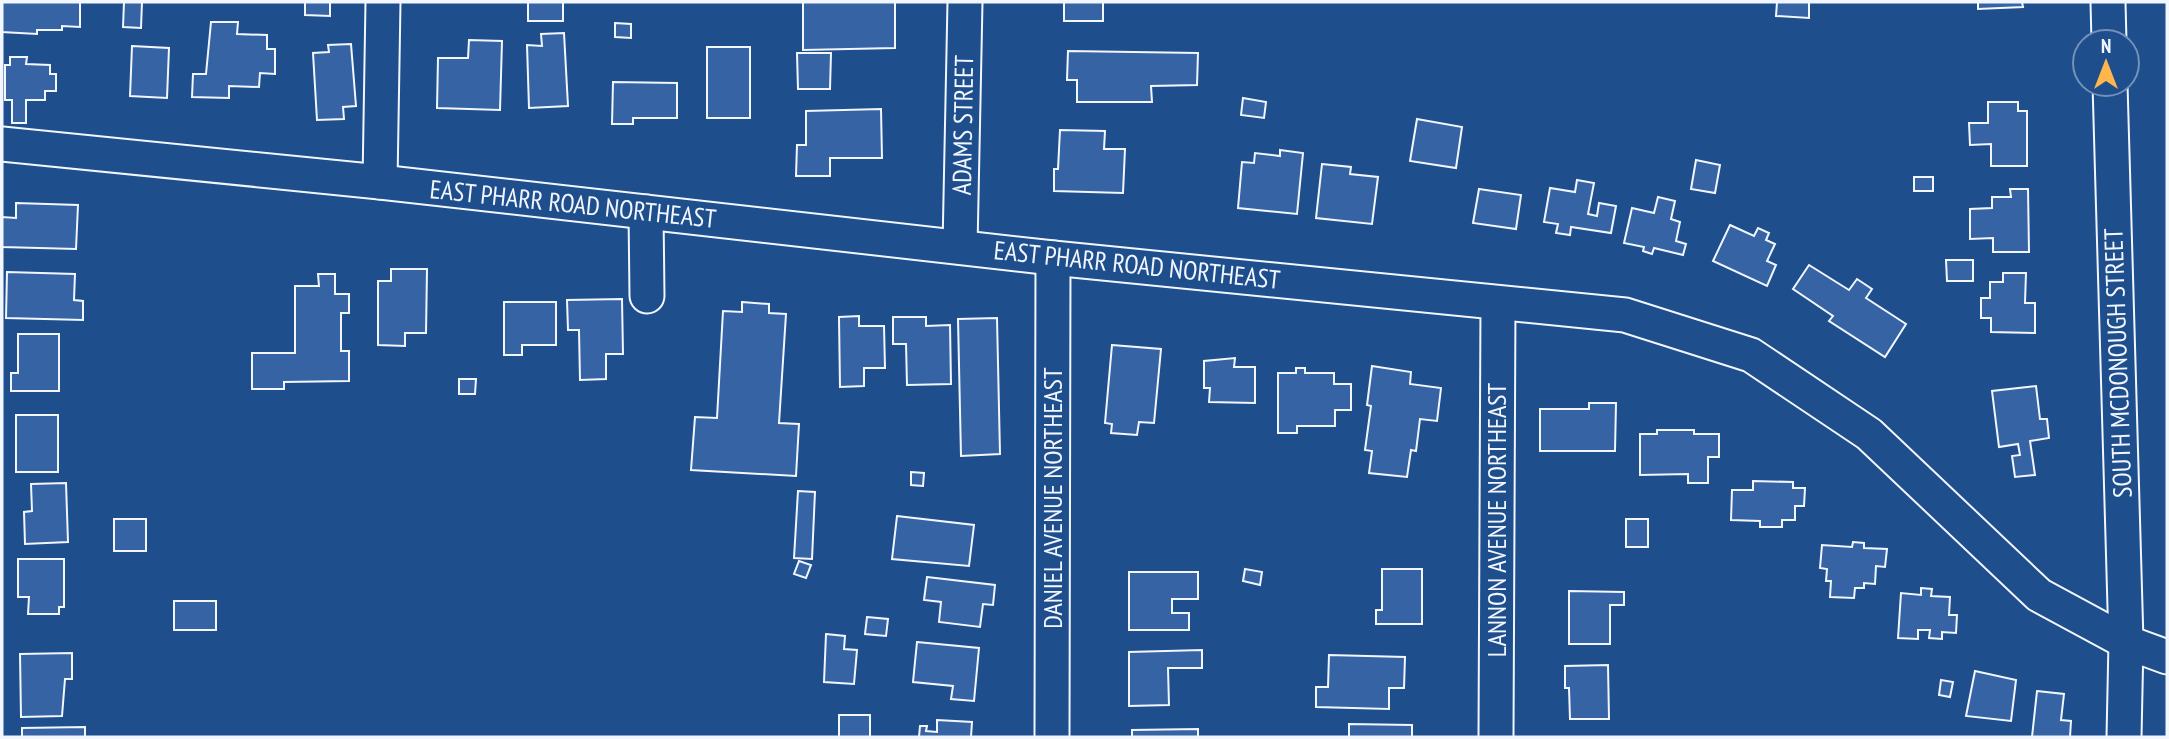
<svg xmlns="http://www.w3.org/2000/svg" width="2169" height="739" viewBox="0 0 2169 739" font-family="'PT Sans Narrow',sans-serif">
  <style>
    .building { fill: #3563a3; stroke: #f2f6ff; stroke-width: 2 }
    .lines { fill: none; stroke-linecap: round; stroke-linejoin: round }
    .minor-casing { stroke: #f2f6ff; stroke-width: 37 }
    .minor { stroke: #1f4e8c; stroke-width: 33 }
    .labels { text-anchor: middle; stroke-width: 5; stroke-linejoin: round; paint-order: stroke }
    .street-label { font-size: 26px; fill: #f2f6ff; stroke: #1f4e8c }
  </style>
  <rect width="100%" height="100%" fill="#1f4e8c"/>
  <g class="building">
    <polygon points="2,2 80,2 80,27 62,26 62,30 37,30 37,34 2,32"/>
    <polygon points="124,2 142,2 141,28 123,27"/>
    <polygon points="305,2 330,2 330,16 305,15"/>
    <rect x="528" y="2" width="35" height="19"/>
    <polygon points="803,2 895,2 895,48 803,50"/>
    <rect x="1064" y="2" width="39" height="19"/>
    <polygon points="1777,2 1809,2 1809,18 1776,16"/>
    <polygon points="1978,2 2022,2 2023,7 1978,9"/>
    <polygon points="211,22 238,22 237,34 267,35 267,49 275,49 275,74 260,73 259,87 229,86 229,98 192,97 193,74 206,74"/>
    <polygon points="615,23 631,24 631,38 615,37"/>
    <polygon points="564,33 568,106 529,108 527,45 542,46 541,34"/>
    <polygon points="469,40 502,41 500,110 437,108 438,58 468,58"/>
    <polygon points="351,44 356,106 343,107 344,119 317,120 313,53 329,52 328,45"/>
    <polygon points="132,46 169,48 167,98 130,96"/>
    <rect x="707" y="47" width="43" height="71"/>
    <polygon points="1068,51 1198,53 1197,85 1151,86 1152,102 1077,102 1077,80 1067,80"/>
    <polygon points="797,53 831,53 830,89 798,89"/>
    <polygon points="10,57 27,57 26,64 50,65 50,74 56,74 56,91 45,91 45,100 26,100 26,123 12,123 12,100 5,100 5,65 10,65"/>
    <polygon points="613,82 677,83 677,118 633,118 633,124 612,124"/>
    <polygon points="1243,98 1266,102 1264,118 1241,115"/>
    <polygon points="1988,102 2018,102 2018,111 2027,111 2027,166 1991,166 1991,144 1970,145 1969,123 1988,123"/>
    <polygon points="881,109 882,158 830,158 830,176 796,176 797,145 806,145 806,111"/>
    <polygon points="1417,119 1462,127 1456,168 1410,161"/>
    <polygon points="1060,130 1105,131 1104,149 1125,149 1123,193 1054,191 1054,169 1058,169"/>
    <polygon points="1280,150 1303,153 1297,214 1238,208 1242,162 1254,163 1255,153 1280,156"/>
    <polygon points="1696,160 1720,165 1715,193 1691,189"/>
    <polygon points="1322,164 1351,167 1350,174 1378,177 1372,224 1316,218"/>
    <rect x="1914" y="177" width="19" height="14"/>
    <polygon points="1577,180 1594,183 1588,214 1597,216 1599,203 1616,206 1611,233 1571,227 1570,235 1556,233 1558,224 1544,222 1550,188 1575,192"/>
    <polygon points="1479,189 1521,195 1516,229 1473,223"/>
    <polygon points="2010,189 2028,189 2029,252 1993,252 1993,238 1970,239 1970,209 1992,208 1992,197 2011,197"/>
    <polygon points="1658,197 1675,201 1671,219 1680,222 1676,241 1686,244 1683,255 1654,248 1652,254 1643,251 1644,247 1624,243 1632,208 1654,213"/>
    <polygon points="16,203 78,205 76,249 2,247 2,217 16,218"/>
    <polygon points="1730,225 1754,236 1758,228 1769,233 1766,240 1775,244 1767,261 1776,265 1767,286 1713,261"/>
    <polygon points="1946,260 1973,260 1973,281 1947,281"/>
    <polygon points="1809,265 1849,290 1857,279 1872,289 1866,298 1906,324 1885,357 1829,321 1833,316 1793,289"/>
    <polygon points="391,269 427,269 426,333 405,333 405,346 378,345 378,281 391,281"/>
    <polygon points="7,272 75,274 74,300 83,301 83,320 6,318"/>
    <polygon points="2003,273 2026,273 2025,303 2035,303 2035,333 1991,332 1991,318 1981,318 1981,298 1990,298 1990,282 2003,282"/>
    <polygon points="318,274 335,274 335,294 349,294 349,313 341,313 341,351 349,351 349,381 284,382 284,389 252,389 252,353 295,353 295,286 319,286"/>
    <polygon points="622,299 623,354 606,354 606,379 580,380 579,330 568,330 567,300"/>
    <polygon points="504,302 556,302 556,345 522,345 522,355 504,355"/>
    <polygon points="742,302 769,304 769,313 786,314 779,423 799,424 796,476 691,470 695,417 717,418 723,311 742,312"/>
    <polygon points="859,316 859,326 884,326 885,368 864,368 864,386 840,387 839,317"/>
    <polygon points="893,317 926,317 926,326 950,325 951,384 907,385 906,344 893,344"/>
    <polygon points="997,318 1000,454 961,456 958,319"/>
    <polygon points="18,334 59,334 59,391 11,391 11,373 18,373"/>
    <polygon points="1112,345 1161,349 1154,423 1139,422 1137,435 1111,433 1112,424 1105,423"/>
    <polygon points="1235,358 1234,367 1255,367 1255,403 1209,402 1210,388 1204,388 1204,361"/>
    <polygon points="1372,366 1411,372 1410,384 1441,388 1437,421 1420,419 1416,451 1411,450 1407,477 1369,473 1372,451 1365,450 1371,406 1367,405"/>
    <polygon points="1296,368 1305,368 1305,373 1334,373 1334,384 1351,384 1351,410 1335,410 1335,426 1297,426 1297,433 1278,433 1278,373 1296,373"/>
    <polygon points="459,379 476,379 475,394 459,394"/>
    <polygon points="2036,386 2040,419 2047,419 2049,438 2030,441 2035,475 2015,477 2012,456 2020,455 2018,444 1999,447 1992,391"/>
    <polygon points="1589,403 1616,403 1615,451 1540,451 1540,409 1589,409"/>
    <rect x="16" y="415" width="42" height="57"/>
    <polygon points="1657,430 1694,430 1694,434 1719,434 1719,457 1708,457 1708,483 1688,483 1688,474 1640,475 1640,434 1657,434"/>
    <polygon points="911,472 924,473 923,486 911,485"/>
    <polygon points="1753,481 1793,482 1793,488 1805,488 1804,506 1795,506 1795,520 1782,520 1782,527 1760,527 1760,521 1731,520 1732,490 1753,490"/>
    <polygon points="66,483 68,542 25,544 24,512 32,511 31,484"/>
    <polygon points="798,491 815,492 812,559 794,558"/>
    <polygon points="897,516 974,525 969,566 892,559"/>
    <rect x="114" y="519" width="32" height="32"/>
    <rect x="1626" y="519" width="22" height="28"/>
    <polygon points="1853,542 1864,543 1864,548 1887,549 1885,567 1876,566 1875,584 1864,583 1864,588 1855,588 1854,598 1830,597 1831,581 1826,581 1827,569 1820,568 1822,545 1852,547"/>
    <polygon points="18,559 64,559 64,607 59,607 59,614 28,614 29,597 18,597"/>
    <polygon points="799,561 811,565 806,578 794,574"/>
    <polygon points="1245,569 1262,572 1260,585 1243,581"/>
    <polygon points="1382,569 1422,569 1422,624 1376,624 1376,610 1382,610"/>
    <polygon points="1129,572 1198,572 1198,599 1172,599 1172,613 1189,613 1189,630 1129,630"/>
    <polygon points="927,577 995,585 993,605 983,604 980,627 939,622 941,602 924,600"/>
    <polygon points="1921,588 1932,589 1931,596 1950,597 1949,615 1957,615 1956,633 1942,632 1942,639 1929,638 1930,630 1918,630 1918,639 1898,638 1901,593 1921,595"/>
    <polygon points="1569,591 1624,592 1624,605 1610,605 1610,644 1569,644"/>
    <rect x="174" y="601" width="42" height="29"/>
    <polygon points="867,617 888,619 886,636 865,634"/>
    <polygon points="826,634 845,636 844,649 857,650 854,684 824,682"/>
    <polygon points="917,642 979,648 974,701 951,699 953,686 913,682"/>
    <polygon points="1202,650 1202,668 1168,668 1169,705 1129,706 1129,652"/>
    <polygon points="72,653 72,679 65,679 62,716 21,717 20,654"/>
    <polygon points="1329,655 1405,657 1404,688 1389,688 1389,709 1316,707 1316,687 1328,687"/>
    <polygon points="1608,665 1609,719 1570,719 1569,688 1565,688 1565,666"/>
    <polygon points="1975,671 2016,680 2011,721 1966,716"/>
    <polygon points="1941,680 1953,682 1950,697 1939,695"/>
    <polygon points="2037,691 2064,694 2061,720 2071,721 2070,737 2032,737"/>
    <rect x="839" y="715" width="31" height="22"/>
    <polygon points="937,720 972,722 971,737 919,737 920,726 927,726 926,731 937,732"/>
    <polygon points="1349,724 1412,725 1412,737 1349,737"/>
    <polygon points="85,727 85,737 22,737 22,728"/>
    <polygon points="1198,729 1198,737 1132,737 1132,730"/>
  </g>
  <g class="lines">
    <defs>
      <g id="minor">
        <polyline points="2108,2 2109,42"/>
        <polyline points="2110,84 2126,642 2124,737"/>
        <polyline points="2,144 380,182 1053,258 1625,315 1751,355 1869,434 2039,595 2126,642 2167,657"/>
        <polyline points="380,182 383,2"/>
        <polyline points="646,212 647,296"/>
        <polyline points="960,247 965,2"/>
        <polyline points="1052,737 1053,258"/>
        <polyline points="1496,737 1498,303"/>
      </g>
    </defs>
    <use href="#minor" class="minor-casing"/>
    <use href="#minor" class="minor"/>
  </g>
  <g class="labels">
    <g class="street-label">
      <text transform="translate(963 125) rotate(-89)" y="9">ADAMS STREET</text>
      <text transform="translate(573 204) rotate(6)" y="9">EAST PHARR ROAD NORTHEAST</text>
      <text transform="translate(1137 265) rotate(6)" y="9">EAST PHARR ROAD NORTHEAST</text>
      <text transform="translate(2118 363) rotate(-92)" y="9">SOUTH MCDONOUGH STREET</text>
      <text transform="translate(1053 498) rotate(-90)" y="9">DANIEL AVENUE NORTHEAST</text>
      <text transform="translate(1497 520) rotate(-90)" y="9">LANNON AVENUE NORTHEAST</text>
    </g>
  </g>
  <rect width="2169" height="739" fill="none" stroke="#f2f6ff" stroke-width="7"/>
  <g transform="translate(2106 63)"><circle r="33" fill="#1f4e8c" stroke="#7391ba" stroke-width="2"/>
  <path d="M0-5L12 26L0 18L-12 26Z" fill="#ffb74d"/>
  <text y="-10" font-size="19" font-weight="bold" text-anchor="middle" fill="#f2f6ff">N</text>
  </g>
</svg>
